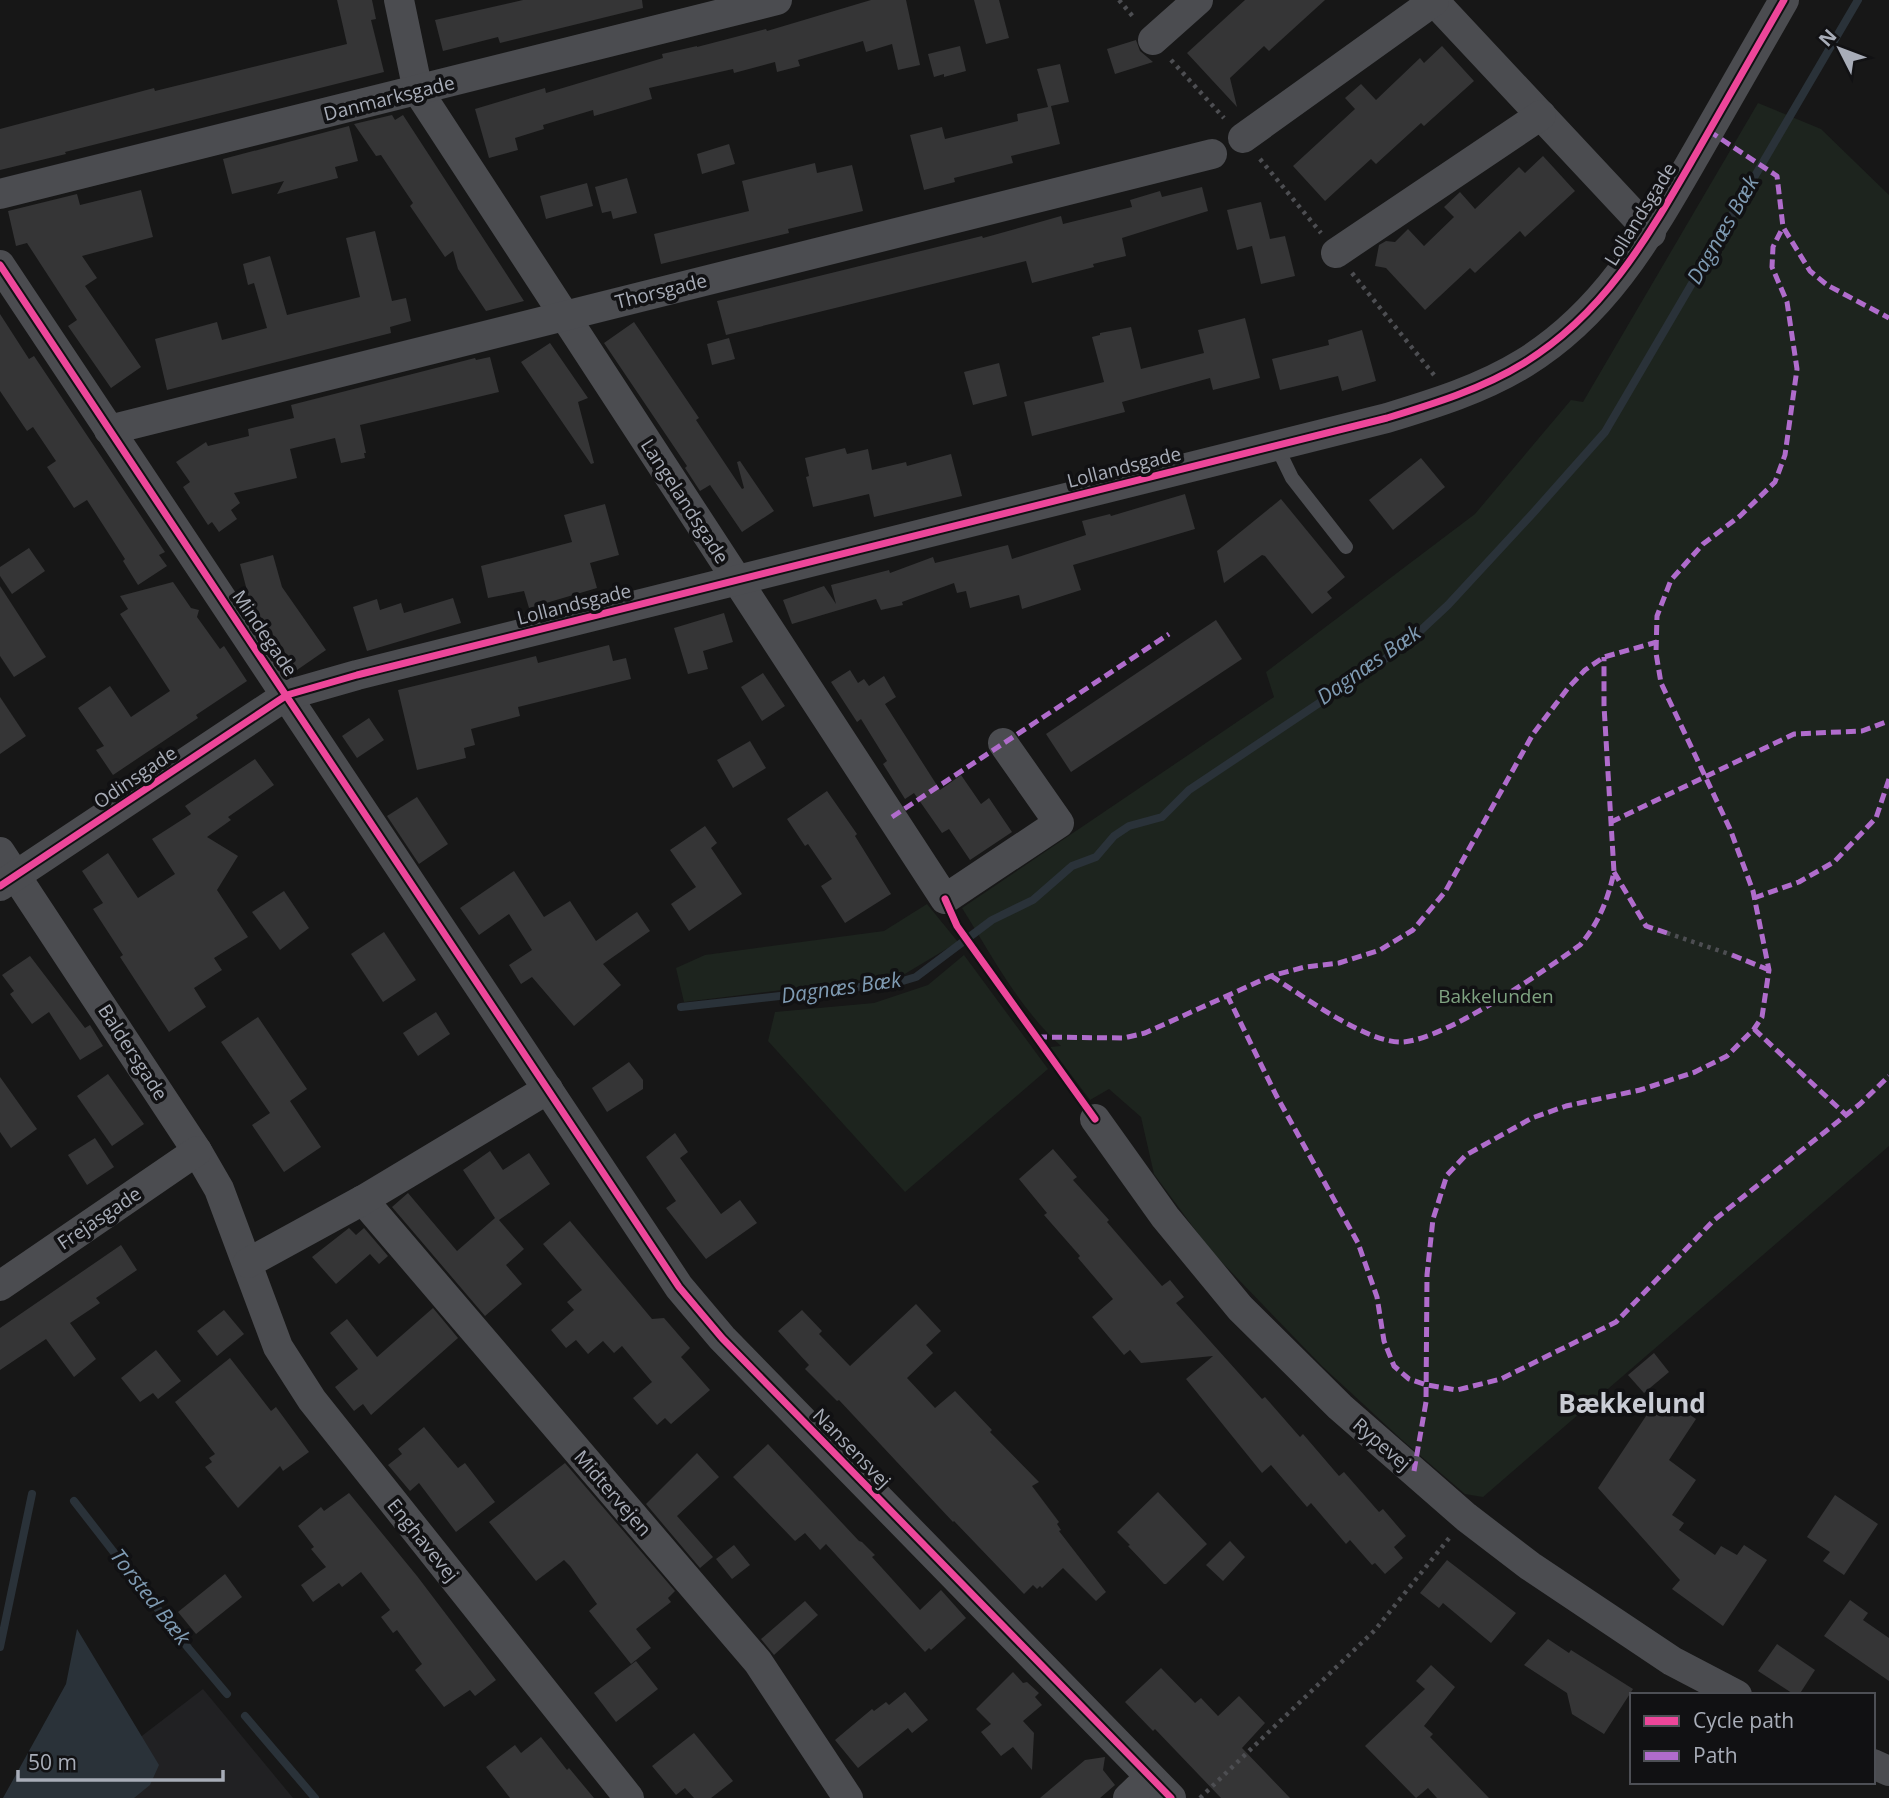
<svg xmlns="http://www.w3.org/2000/svg" width="1889" height="1798" viewBox="0 0 1889 1798" font-family="'Open Sans',sans-serif">
  <style>
    .built { fill: #212123 }
    .green { fill: #1d241e }
    .water { fill: #2a3239 }
    .lines { fill: none; stroke-linecap: round; stroke-linejoin: round }
    .stream { stroke: #2a3239; stroke-width: 8 }
    .building { fill: #353536 }
    .path { stroke: #4d4e52; stroke-width: 4.5; stroke-dasharray: 3.5 5; stroke-linecap: butt }
    .lane { stroke: #4b4c50; stroke-width: 14 }
    .street { stroke: #4b4c50; stroke-width: 30 }
    .quiet { stroke: #b06ccc; stroke-width: 5; stroke-dasharray: 10 5; stroke-linecap: butt }
    .cycleway-casing { stroke: #111113; stroke-width: 11 }
    .cycleway { stroke: #ed469a; stroke-width: 7 }
    .labels { text-anchor: middle; stroke-width: 7; stroke-linejoin: round; paint-order: stroke }
    .street-label { font-size: 19px; fill: #a8adb8; stroke: #111113 }
    .park-label { font-size: 19px; fill: #7fa381; stroke: #111113 }
    .water-label { font-size: 21px; font-style: italic; fill: #7f9bb3; stroke: #111113 }
    .district-label { font-size: 26px; font-weight: bold; fill: #c9ccd4; stroke: #111113 }
  </style>
  <rect width="100%" height="100%" fill="#171717"/>
  <polygon class="built" points="203,1689 293,1798 61,1798"/>
  <g class="green">
    <path d="M1758 103 1821 129 1889 195V1146L1483 1497 1465 1494 1401 1439 1322 1366 1210 1250 1154 1174 1141 1117 1109 1089 1090 1100 1050 1047 1061 1046C1019 1008 992 956 962 908L1274 697 1266 672 1475 514 1571 400 1583 402Z"/>
    <polygon points="927,904 958,942 903,975 684,1002 676,968 705,955 884,931"/>
    <polygon points="964,955 1048,1069 905,1192 768,1041 775,1012 874,1003 928,985"/>
  </g>
  <polygon class="water" points="77,1629 159,1765 150,1785 134,1798 3,1798 66,1684"/>
  <g class="lines">
    <g class="stream">
      <polyline points="681,1007 896,983 916,977 992,920 1033,900 1072,866 1096,857 1114,836 1129,826 1162,817 1189,790 1385,659 1418,633 1448,605 1534,512 1605,432 1858,0"/>
      <polyline points="74,1501 189,1649 227,1694"/>
      <polyline points="0,1647 32,1494"/>
      <polyline points="245,1716 315,1798"/>
    </g>
  </g>
  <g class="building">
    <polygon points="337,0 372,0 376,19 371,20 384,72 65,152 66,154 0,170 0,129 154,88 155,91 347,44"/>
    <polygon points="523,0 642,0 643,8 500,43 498,37 443,51 435,20"/>
    <polygon points="871,0 906,0 920,65 898,70 892,44 866,52 863,41 798,60 800,66 777,72 775,62 734,73 733,69 649,88 652,99 594,116 593,110 543,125 544,129 515,138 518,150 489,158 475,109 545,88 546,93 663,58 662,54 697,46 697,47 766,29 767,31"/>
    <polygon points="974,0 999,0 1009,38 986,44"/>
    <polygon points="1245,0 1325,0 1269,51 1264,46 1230,78 1237,107 1187,53"/>
    <polygon points="1136,40 1140,51 1153,62 1115,74 1107,49"/>
    <polygon points="960,46 966,71 944,77 944,74 934,77 928,54"/>
    <polygon points="1442,46 1474,81 1424,126 1421,123 1376,164 1371,159 1325,201 1293,166 1355,109 1345,98 1361,84 1376,100 1420,58 1424,63"/>
    <polygon points="1060,64 1069,102 1051,106 1060,144 1011,156 1013,163 954,178 955,182 924,190 910,135 942,127 945,139 1018,121 1017,114 1048,107 1037,69"/>
    <polygon points="392,115 395,120 403,115 524,301 486,311 458,269 453,251 445,257 410,206 413,203 381,155 376,156 354,124"/>
    <polygon points="349,126 358,161 335,167 338,178 277,194 284,181 232,194 223,159"/>
    <polygon points="729,144 735,164 702,174 697,154"/>
    <polygon points="1543,156 1575,191 1525,237 1520,231 1475,273 1470,268 1425,310 1386,268 1375,266 1379,245 1386,241 1395,242 1408,229 1424,246 1454,217 1444,207 1460,192 1475,209 1519,167 1525,173"/>
    <polygon points="815,163 817,173 852,165 863,211 788,229 789,233 661,264 654,234 749,211 742,181"/>
    <polygon points="627,178 637,213 613,219 611,211 602,213 595,187"/>
    <polygon points="587,183 593,206 546,219 540,196"/>
    <polygon points="1202,187 1208,211 1122,238 1126,256 1093,264 1094,267 1032,283 1026,261 726,335 717,301 982,236 983,238 1061,216 1063,224 1132,207 1130,200 1160,191 1162,197"/>
    <polygon points="141,190 153,237 82,256 97,278 85,286 141,367 111,388 68,326 77,320 27,243 16,246 8,211 77,194 80,205"/>
    <polygon points="1261,202 1270,239 1285,236 1295,276 1261,284 1252,246 1237,250 1227,210"/>
    <polygon points="375,231 392,301 406,298 411,321 390,327 391,333 167,390 155,339 217,322 222,340 267,328 254,283 248,285 243,264 270,256 287,315 360,297 346,238"/>
    <polygon points="0,314 29,359 34,356 165,552 159,555 167,566 138,585 123,561 125,559 87,500 74,508 47,467 56,461 33,427 27,431 0,391"/>
    <polygon points="1245,318 1260,378 1213,390 1210,378 1122,402 1125,412 1032,436 1024,402 1104,382 1092,337 1100,335 1100,333 1131,327 1141,369 1204,353 1198,330"/>
    <polygon points="634,322 699,418 696,420 742,489 744,488 737,462 740,461 774,511 742,532 710,485 700,491 685,468 687,466 604,343"/>
    <polygon points="1362,330 1376,381 1342,391 1338,376 1280,390 1272,359 1329,345 1328,340"/>
    <polygon points="729,338 735,359 712,365 707,344"/>
    <polygon points="550,343 588,398 578,402 594,463 591,464 521,362"/>
    <polygon points="490,357 499,392 360,425 366,453 364,453 365,458 341,463 335,438 290,449 297,478 234,493 240,503 231,510 237,519 219,532 212,522 208,525 183,487 190,482 176,462 206,442 208,446 249,436 248,429 294,418 291,405 475,358 476,360"/>
    <polygon points="999,363 1007,396 973,405 964,372"/>
    <polygon points="845,448 847,454 868,449 872,470 906,462 907,466 951,454 962,496 874,517 869,494 813,507 806,477 809,476 805,458"/>
    <polygon points="1421,458 1445,487 1393,530 1369,500"/>
    <polygon points="1185,494 1195,529 1073,565 1081,590 1022,609 1019,595 970,608 966,591 957,593 954,583 902,602 903,605 881,610 876,599 792,624 783,600 824,586 836,604 831,585 889,570 890,573 933,557 935,563 1008,545 1012,559 1086,535 1082,521 1110,514 1111,516"/>
    <polygon points="1281,499 1345,577 1327,592 1332,598 1312,614 1265,556 1262,555 1224,583 1217,551"/>
    <polygon points="605,504 619,555 590,563 597,588 529,608 524,591 488,598 481,566 572,542 564,515"/>
    <polygon points="29,548 45,571 12,594 0,576 0,567"/>
    <polygon points="273,555 282,587 326,650 297,670 250,602 240,564"/>
    <polygon points="173,582 191,608 199,610 197,617 220,649 224,646 247,681 196,715 198,718 113,775 96,750 104,746 78,708 110,686 131,717 170,691 120,614 128,609 120,596"/>
    <polygon points="0,586 46,657 14,677 0,656"/>
    <polygon points="453,598 461,623 367,651 353,607 377,599 380,610 401,603 404,613"/>
    <polygon points="724,613 733,642 703,651 708,669 688,674 674,628"/>
    <polygon points="1216,620 1242,659 1071,772 1046,734"/>
    <polygon points="609,645 613,661 626,658 631,679 518,707 520,716 471,729 475,745 464,748 466,758 417,770 398,690 536,656 538,663"/>
    <polygon points="850,670 858,683 864,679 869,686 884,676 896,697 885,704 940,790 961,775 981,804 989,798 1012,832 970,860 949,829 942,833 914,793 905,799 883,764 887,761 861,719 857,722 831,682"/>
    <polygon points="763,673 785,706 762,721 741,687"/>
    <polygon points="0,697 26,736 0,754"/>
    <polygon points="369,718 384,740 357,758 342,736"/>
    <polygon points="750,741 766,768 733,788 717,760"/>
    <polygon points="255,759 274,785 228,817 231,820 207,837 238,856 217,890 248,937 214,958 222,970 194,988 206,1007 169,1032 120,957 123,955 93,909 103,903 82,871 108,853 138,898 175,874 152,839 191,814 185,806"/>
    <polygon points="827,791 857,834 855,836 891,894 845,923 821,886 832,879 808,844 805,846 787,819"/>
    <polygon points="417,797 448,844 419,864 387,816"/>
    <polygon points="705,826 717,843 711,848 742,894 689,931 671,904 696,887 670,850"/>
    <polygon points="514,871 544,917 570,901 596,941 637,912 650,931 603,964 621,985 574,1026 532,977 521,984 509,965 532,950 509,914 479,935 460,908"/>
    <polygon points="284,891 309,928 280,950 252,912"/>
    <polygon points="384,932 416,980 383,1002 351,954"/>
    <polygon points="30,956 85,1028 90,1025 103,1046 80,1060 49,1012 32,1024 10,994 14,991 2,975"/>
    <polygon points="436,1012 450,1034 418,1056 403,1033"/>
    <polygon points="258,1017 307,1089 290,1101 321,1147 284,1172 252,1125 270,1113 221,1042"/>
    <polygon points="629,1062 643,1080 643,1089 607,1112 592,1088"/>
    <polygon points="108,1074 144,1124 112,1146 77,1096"/>
    <polygon points="0,1077 37,1129 11,1148 0,1132"/>
    <polygon points="675,1133 688,1152 680,1158 721,1214 740,1200 757,1223 706,1259 666,1208 676,1201 646,1157"/>
    <polygon points="95,1138 114,1167 87,1185 68,1155"/>
    <polygon points="1053,1149 1077,1177 1073,1180 1109,1220 1107,1222 1162,1286 1170,1280 1184,1297 1176,1303 1262,1399 1265,1397 1300,1437 1303,1434 1339,1476 1344,1472 1379,1512 1383,1509 1406,1536 1394,1547 1403,1558 1385,1574 1375,1563 1372,1565 1350,1540 1346,1544 1311,1503 1307,1507 1271,1465 1262,1473 1186,1379 1213,1356 1141,1363 1130,1350 1124,1355 1092,1317 1113,1299 1078,1258 1080,1256 1044,1215 1047,1213 1019,1179"/>
    <polygon points="490,1151 503,1170 529,1153 550,1184 499,1220 524,1249 506,1265 522,1284 485,1316 392,1207 408,1193 457,1251 495,1218 463,1170"/>
    <polygon points="570,1221 652,1319 664,1318 690,1348 681,1357 710,1390 671,1424 665,1418 657,1425 633,1398 652,1382 622,1346 614,1353 603,1341 588,1354 576,1340 566,1348 551,1330 574,1310 567,1302 582,1290 543,1244"/>
    <polygon points="349,1228 356,1235 364,1228 388,1256 379,1264 370,1254 336,1284 312,1257"/>
    <polygon points="121,1245 137,1270 96,1298 100,1303 70,1323 96,1359 74,1377 46,1339 0,1370 0,1328"/>
    <polygon points="916,1304 941,1331 926,1345 933,1353 907,1378 935,1408 955,1391 992,1430 990,1432 1039,1482 1032,1486 1059,1522 1057,1524 1061,1530 1059,1531 1106,1592 1096,1601 1063,1568 1042,1588 1040,1586 1037,1589 1033,1585 1024,1594 954,1521 953,1522 839,1400 837,1401 805,1369 809,1365 778,1331 802,1310 822,1331 819,1334 850,1366"/>
    <polygon points="433,1308 458,1338 371,1415 363,1404 354,1411 335,1387 358,1369 330,1333 347,1319 377,1357"/>
    <polygon points="224,1310 244,1334 217,1356 197,1331"/>
    <polygon points="156,1350 181,1381 158,1399 153,1393 140,1402 121,1378"/>
    <polygon points="1654,1353 1669,1372 1644,1393 1628,1375"/>
    <polygon points="230,1358 271,1411 276,1407 309,1452 283,1471 280,1466 238,1508 205,1467 212,1462 209,1458 215,1454 175,1402"/>
    <polygon points="1660,1395 1696,1419 1669,1460 1696,1480 1672,1515 1684,1523 1679,1530 1715,1555 1721,1546 1737,1555 1744,1545 1767,1560 1723,1626 1672,1589 1680,1580 1598,1488"/>
    <polygon points="424,1427 458,1468 465,1463 495,1502 456,1532 419,1483 410,1491 388,1465 402,1454 398,1449"/>
    <polygon points="768,1444 859,1541 862,1542 875,1555 872,1557 920,1610 941,1590 966,1618 931,1650 929,1648 925,1652 826,1544 820,1550 805,1533 795,1541 733,1477"/>
    <polygon points="697,1453 719,1477 677,1516 713,1557 700,1568 646,1504"/>
    <polygon points="565,1463 675,1591 668,1598 671,1602 636,1629 651,1648 631,1664 589,1611 597,1604 570,1566 564,1560 536,1581 489,1522"/>
    <polygon points="1158,1492 1207,1544 1166,1584 1164,1584 1128,1546 1130,1545 1117,1532"/>
    <polygon points="349,1493 417,1576 496,1680 475,1696 470,1690 444,1707 415,1670 422,1664 397,1630 393,1633 381,1617 390,1610 361,1572 342,1587 339,1583 313,1602 301,1585 326,1567 311,1549 314,1547 298,1526 321,1507 324,1511"/>
    <polygon points="1835,1495 1878,1524 1844,1575 1823,1561 1830,1552 1807,1537"/>
    <polygon points="1230,1541 1245,1557 1223,1581 1206,1565"/>
    <polygon points="734,1545 750,1565 732,1579 716,1559"/>
    <polygon points="1447,1560 1516,1613 1491,1643 1443,1603 1439,1608 1420,1593"/>
    <polygon points="225,1574 242,1597 196,1634 178,1612"/>
    <polygon points="1850,1600 1868,1613 1863,1620 1889,1638 1889,1681 1824,1636"/>
    <polygon points="805,1601 818,1615 774,1655 761,1639"/>
    <polygon points="1548,1639 1569,1653 1571,1650 1633,1689 1604,1734 1572,1714 1567,1693 1524,1665"/>
    <polygon points="1777,1644 1815,1670 1799,1695 1795,1695 1758,1671"/>
    <polygon points="636,1661 658,1689 616,1722 594,1693"/>
    <polygon points="1431,1665 1455,1687 1424,1726 1433,1734 1430,1737 1489,1798 1437,1798 1428,1788 1416,1798 1365,1746 1425,1689 1416,1681"/>
    <polygon points="1161,1668 1195,1703 1201,1698 1218,1716 1239,1696 1265,1723 1242,1748 1290,1798 1221,1798 1155,1729 1153,1731 1125,1702"/>
    <polygon points="1013,1672 1023,1683 1027,1682 1039,1693 1035,1697 1042,1705 1023,1721 1034,1733 1032,1770 1013,1747 1001,1756 981,1732 991,1724 976,1709"/>
    <polygon points="905,1692 928,1720 912,1733 908,1728 858,1768 835,1740 872,1709 874,1711 886,1702 889,1705"/>
    <polygon points="694,1733 733,1781 711,1798 694,1798 685,1788 676,1795 652,1766"/>
    <polygon points="541,1737 567,1770 569,1768 594,1798 510,1798 486,1767 515,1745 521,1753"/>
    <polygon points="1105,1757 1103,1770 1115,1785 1100,1798 1040,1798 1085,1760"/>
  </g>
  <g class="lines">
    <g class="path">
      <polyline points="1119,0 1135,19"/>
      <polyline points="1171,60 1224,118"/>
      <polyline points="1260,159 1321,233"/>
      <polyline points="1352,273 1434,375"/>
      <polyline points="1667,933 1732,955"/>
      <polyline points="1200,1798 1375,1630 1450,1537"/>
    </g>
    <polyline class="lane" points="1276,445 1292,478 1346,547"/>
    <g class="street">
      <polyline points="399,0 418,91 945,899 1059,823 1003,743"/>
      <polyline points="1433,0 1651,233"/>
      <polyline points="1153,40 1198,0"/>
      <polyline points="1243,138 1434,1"/>
      <polyline points="0,194 777,0"/>
      <polyline points="1336,253 1541,115"/>
      <polyline points="0,265 679,1287 722,1338 1171,1798"/>
      <polyline points="109,430 1212,154"/>
      <polyline points="0,852 197,1151 219,1189 278,1347 312,1400 629,1798"/>
      <path d="M0 886 287 695 357 675 1387 418C1433 404 1482 389 1524 363 1607 312 1650 233 1697 152 1726 101 1755 51 1784 0"/>
      <polyline points="1095,1119 1165,1217 1240,1308 1340,1407 1466,1517 1530,1566 1672,1661 1737,1695"/>
      <polyline points="363,1200 758,1662 848,1798"/>
      <polyline points="248,1263 363,1200 548,1089"/>
      <polyline points="0,1286 197,1151"/>
      <polyline points="1873,1764 1889,1771"/>
      <polyline points="1128,1798 1150,1777"/>
    </g>
    <g class="quiet">
      <polyline points="1709,131 1777,176 1783,227 1810,271 1827,285 1889,318"/>
      <polyline points="892,817 1169,634"/>
      <polyline points="1611,822 1794,734 1862,731 1889,721"/>
      <polyline points="1614,872 1646,926 1667,933"/>
      <polyline points="1754,898 1799,882 1834,862 1876,818 1889,779"/>
      <polyline points="1732,955 1769,970"/>
      <path d="M1271 976C1302 995 1367 1044 1403 1042 1446 1039 1544 971 1580 945 1599 923 1608 899 1614 872L1604 706V657"/>
      <polyline points="1227,995 1276,1095 1358,1243 1377,1297 1384,1341 1394,1366 1409,1379 1427,1385 1457,1390 1501,1379 1616,1322 1714,1220 1860,1104 1889,1076"/>
      <polyline points="1754,1029 1846,1115"/>
      <polyline points="1037,1037 1124,1038 1145,1033 1271,976 1305,967 1339,963 1380,950 1413,930 1445,892 1533,734 1568,688 1585,670 1604,657 1657,642"/>
      <polyline points="1414,1471 1426,1402 1427,1275 1433,1219 1447,1175 1466,1155 1532,1118 1566,1106 1640,1090 1695,1072 1727,1056 1754,1029 1762,1017 1769,970 1753,891 1730,829 1661,683 1656,653 1657,616 1671,580 1703,544 1740,516 1775,482 1785,455 1797,369 1787,302 1772,267 1773,247 1783,227"/>
    </g>
    <defs>
      <g id="cycleway">
        <polyline points="0,265 679,1287 722,1338 1171,1798"/>
        <path d="M0 886 287 695 357 675 1387 418C1433 404 1482 389 1524 363 1607 312 1650 233 1697 152 1726 101 1755 51 1784 0"/>
        <polyline points="945,899 957,926 1095,1119"/>
      </g>
    </defs>
    <use href="#cycleway" class="cycleway-casing"/>
    <use href="#cycleway" class="cycleway"/>
  </g>
  <g class="labels">
    <g class="street-label">
      <text transform="translate(389 98) rotate(-14)" y="7">Danmarksgade</text>
      <text transform="translate(1640 214) rotate(-58)" y="7">Lollandsgade</text>
      <text transform="translate(661 291) rotate(-14)" y="7">Thorsgade</text>
      <text transform="translate(1124 467) rotate(-14)" y="7">Lollandsgade</text>
      <text transform="translate(685 501) rotate(57)" y="7">Langelandsgade</text>
      <text transform="translate(574 604) rotate(-14)" y="7">Lollandsgade</text>
      <text transform="translate(265 633) rotate(56)" y="7">Mindegade</text>
      <text transform="translate(135 777) rotate(-34)" y="7">Odinsgade</text>
      <text transform="translate(133 1052) rotate(57)" y="7">Baldersgade</text>
      <text transform="translate(99 1218) rotate(-34)" y="7">Frejasgade</text>
      <text transform="translate(1382 1444) rotate(41)" y="7">Rypevej</text>
      <text transform="translate(852 1448) rotate(46)" y="7">Nansensvej</text>
      <text transform="translate(613 1493) rotate(49)" y="7">Midtervejen</text>
      <text transform="translate(423 1540) rotate(51)" y="7">Enghavevej</text>
    </g>
    <g class="park-label">
      <text x="1496" y="1003">Bakkelunden</text>
    </g>
    <g class="water-label">
      <text transform="translate(1723 230) rotate(-60)" y="7">Dagnæs Bæk</text>
      <text transform="translate(1369 665) rotate(-35)" y="7">Dagnæs Bæk</text>
      <text transform="translate(841 988) rotate(-8)" y="7">Dagnæs Bæk</text>
      <text transform="translate(150 1597) rotate(52)" y="7">Torsted Bæk</text>
    </g>
    <g class="district-label">
      <text x="1632" y="1413">Bækkelund</text>
    </g>
  </g>
  <rect x="1630" y="1693" width="245" height="91" fill="#111113" stroke="#4d4f55" stroke-width="2"/>
  <rect x="1644" y="1716" width="35" height="10" fill="#ed469a" stroke="#4d4f55" stroke-width="2"/>
  <text x="1693" y="1728" font-size="21" fill="#a8adb8">Cycle path</text>
  <rect x="1644" y="1751" width="35" height="10" fill="#b06ccc" stroke="#4d4f55" stroke-width="2"/>
  <text x="1693" y="1763" font-size="21" fill="#a8adb8">Path</text>
  <g transform="translate(1840 49) rotate(312)" stroke="#111113" stroke-width="5" paint-order="stroke">
  <path d="M0-5L12 26L0 18L-12 26Z" fill="#a8adb8"/>
  <text y="-10" font-size="19" font-weight="bold" text-anchor="middle" fill="#a8adb8">N</text>
  </g>
  <path d="M18 1770v10h205v-10" fill="none" stroke="#a8adb8" stroke-width="3.5"/>
  <text x="28" y="1770" font-size="21" fill="#a8adb8" stroke="#111113" stroke-width="5" paint-order="stroke">50 m</text>
</svg>
